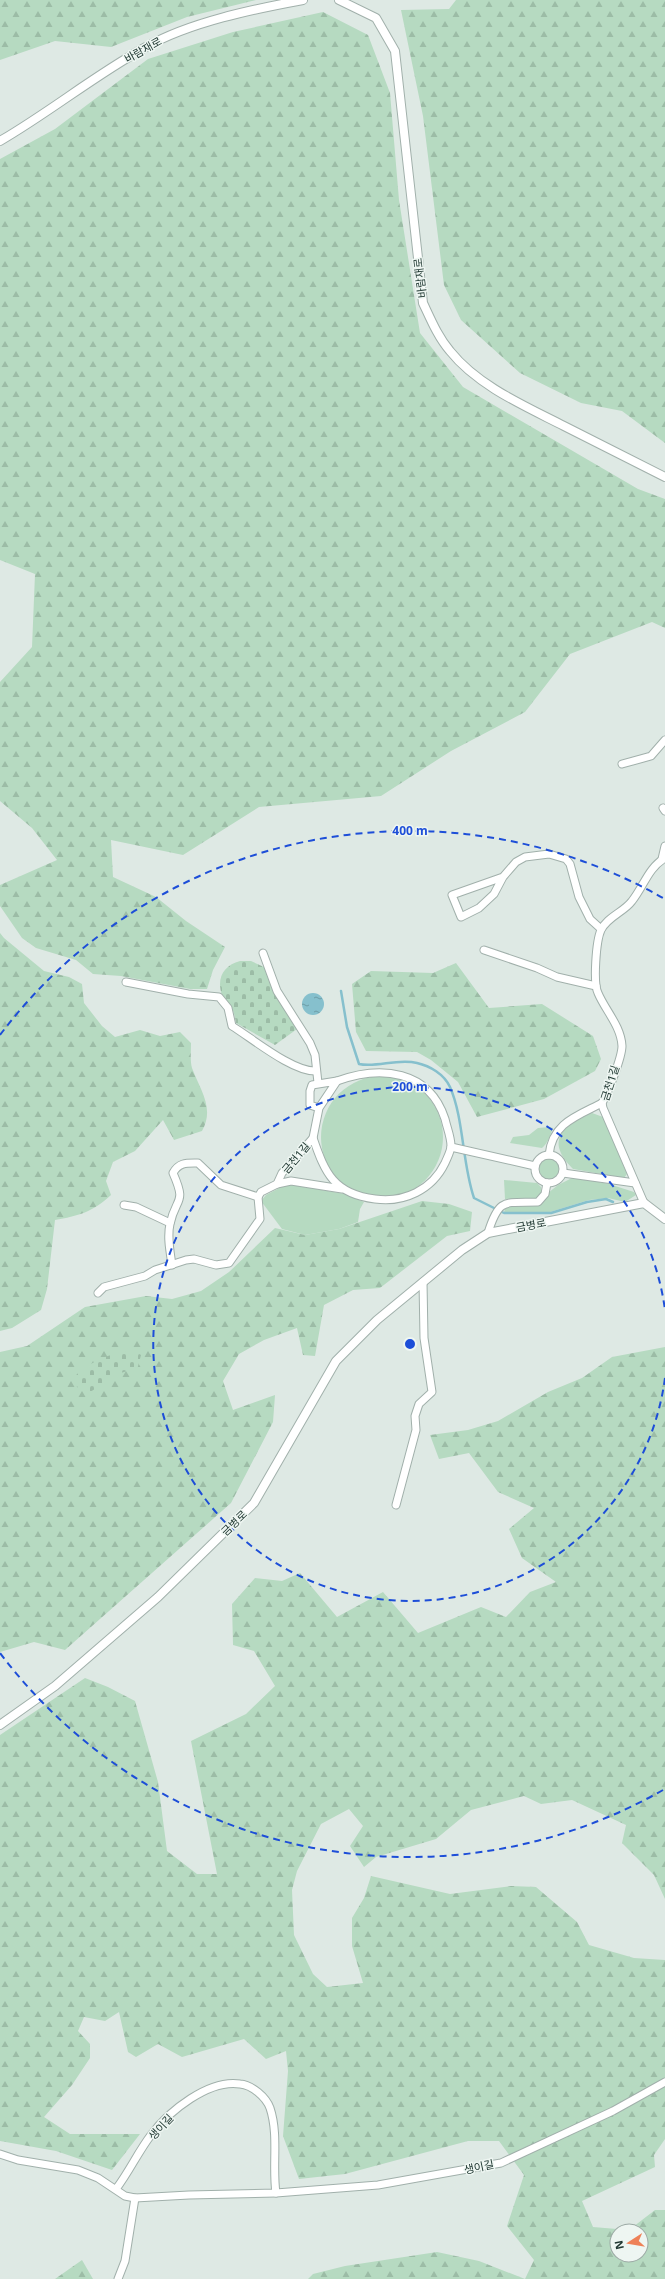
<svg xmlns="http://www.w3.org/2000/svg" width="665" height="2279" viewBox="0 0 665 2279" font-family="'Noto Sans','Noto Sans KR',sans-serif">
  <style>
    .grass { fill: #b6dac1 }
    .forest { fill: url(#forest-firs); fill-rule: evenodd }
    .cemetery { fill: url(#cemetery-stones) }
    .water { fill: url(#water-ripples) }
    .lines { fill: none; stroke-linecap: round; stroke-linejoin: round }
    .stream { stroke: #86c0cd; stroke-width: 2.5 }
    .minor-casing { stroke: #a1b0ab; stroke-width: 9 }
    .tertiary-casing { stroke: #a1b0ab; stroke-width: 10 }
    .minor { stroke: #fff; stroke-width: 7 }
    .tertiary { stroke: #fff; stroke-width: 8 }
    .ring { fill: none; stroke: #1d4ed8; stroke-width: 2; stroke-dasharray: 7 5 }
    .labels { text-anchor: middle; stroke-width: 3; stroke-linejoin: round; paint-order: stroke }
    .street-label { font-size: 11px; fill: #203832; stroke: #eef6f2 }
    .centre { fill: #1d4ed8; stroke: #eef6f2; stroke-width: 2 }
    .ring-label { font-size: 12px; text-anchor: middle; font-weight: bold; fill: #1d4ed8; stroke: #eef6f2; stroke-width: 3; stroke-linejoin: round; paint-order: stroke }
  </style>
  <defs>
    <pattern id="forest-firs" width="22" height="20" patternUnits="userSpaceOnUse"><rect width="22" height="20" fill="#b6dac1"/><path d="M5 1l3.5 6h-7zM16 11l3.5 6h-7z" fill="#9cbca6"/></pattern>
    <pattern id="cemetery-stones" width="16" height="16" patternUnits="userSpaceOnUse"><rect width="16" height="16" fill="#b6dac1"/><path d="M2 7V4a2 2 0 0 1 4 0v3zM10 15v-3a2 2 0 0 1 4 0v3z" fill="#9cbca6"/></pattern>
    <pattern id="water-ripples" width="26" height="14" patternUnits="userSpaceOnUse"><rect width="26" height="14" fill="#86c0cd"/><path d="M2 4q2-2 4 0t4 0M15 11q2-2 4 0t4 0" fill="none" stroke="#6d9da7"/></pattern>
  </defs>
  <rect width="100%" height="100%" fill="#dee9e4"/>
  <g class="grass">
    <circle cx="382" cy="1137" r="61"/>
    <path d="M592 1113 603 1117 627 1174 624 1178 573 1169C544 1140 563 1126 592 1113Z"/>
    <path d="M550 1127 553 1128C550 1136 548 1143 542 1148L510 1143 513 1137 529 1135 538 1128Z"/>
    <circle cx="549" cy="1169" r="11"/>
    <polygon points="574,1177 609,1184 634,1192 636,1195 625,1202 608,1198 589,1200 550,1212 504,1212 507,1204 533,1205 558,1185"/>
    <polygon points="504,1180 537,1183 541,1187 541,1193 537,1198 505,1199"/>
    <polygon points="287,1184 345,1194 364,1202 360,1209 358,1222 339,1229 305,1235 282,1229 261,1201 266,1195"/>
  </g>
  <g class="forest">
    <polygon points="0,0 256,0 187,17 111,47 55,41 0,60"/>
    <polygon points="456,0 665,0 665,443 622,411 581,403 520,373 461,320 444,285 423,116 401,10 449,9"/>
    <polygon points="323,12 368,35 390,93 399,200 420,333 463,387 638,489 665,499 665,628 652,622 570,654 525,712 451,751 381,796 259,807 183,855 111,840 113,877 156,897 186,921 225,947 213,970 207,989 190,989 121,976 93,974 76,960 36,948 22,938 0,906 0,885 57,860 32,828 0,801 0,682 32,647 35,574 0,560 0,159 55,129 148,59 233,32"/>
    <path d="M0 933 4 938 44 971 69 977 82 984 84 1003 102 1026 115 1037 140 1030 160 1036 180 1032 191 1043C191 1051 190 1061 192 1068 200 1090 215 1108 202 1131L174 1140 163 1120 135 1151 113 1162 106 1181 111 1195C93 1212 78 1216 55 1220L47 1289 41 1310 12 1328 0 1331Z"/>
    <polygon points="456,963 489,1008 542,1004 593,1036 601,1059 595,1071 544,1099 477,1117 458,1082 431,1060 417,1052 366,1051 356,1032 352,984 371,971 433,973"/>
    <polygon points="422,1201 449,1204 472,1212 470,1231 447,1236 380,1288 353,1290 324,1305 315,1356 303,1355 297,1328 264,1340 239,1354 223,1381 233,1410 275,1395 273,1422 231,1503 65,1650 34,1642 0,1652 0,1352 27,1346 85,1307 146,1296 172,1299 201,1291 229,1272 275,1228 305,1235 339,1229"/>
    <path d="M665 1347V1899L654 1875 622 1843 626 1825 572 1800 541 1804 524 1796 471 1810 436 1839 376 1857 364 1867 350 1846 363 1826 349 1809 321 1824 297 1871 292 1890 294 1935 313 1974 327 1987 363 1983 352 1946V1918L364 1898 371 1876 450 1894 511 1886 536 1887 577 1922 589 1945 634 1958 665 1960V2139L654 2155 655 2167 582 2201 593 2227 629 2230 655 2210H665V2279H308L313 2274 345 2266 437 2252 479 2261 525 2279 534 2260 507 2226 524 2175 499 2141H468L345 2174 299 2179 283 2136 288 2071 286 2051 266 2059 244 2039 182 2057 158 2044 136 2057 128 2052 119 2012 105 2021 84 2017 78 2031 90 2044V2058L72 2085 44 2117 70 2134H140L112 2170 56 2151 0 2141V1735L85 1678 108 1687 135 1701 158 1782 167 1851 197 1874H217L191 1741 246 1714 275 1686 254 1651 233 1645 232 1604 255 1578 282 1581 300 1573 337 1617 383 1592 418 1633 481 1607 506 1617 530 1592 556 1582 522 1558 509 1529 534 1508 498 1492 469 1453 439 1459 430 1435 468 1430 498 1421 548 1392 582 1378 612 1357ZM617 2231H641V2255H617Z"/>
    <polygon points="82,2260 93,2279 55,2279"/>
  </g>
  <g class="cemetery">
    <path d="M240 961H251L264 967 297 1029 275 1045 236 1023C235 1018 234 1012 232 1008 229 1003 224 1000 222 995 216 978 224 965 240 961Z"/>
    <path d="M126 1351H135L141 1355 137 1370C118 1369 104 1385 88 1393L77 1387 74 1377C88 1363 106 1355 126 1351Z"/>
  </g>
  <circle class="water" cx="313" cy="1004" r="11"/>
  <g class="lines">
    <path class="stream" d="M341 991 347 1027 359 1064C377 1068 397 1058 417 1063 430 1066 444 1074 450 1087 464 1119 462 1163 474 1198L504 1213H551L587 1202 606 1199 613 1202"/>
    <defs>
      <g id="minor">
        <polyline points="622,764 651,756 665,740"/>
        <polyline points="663,808 665,811"/>
        <polyline points="662,859 665,846"/>
        <polyline points="503,877 452,895 461,917 479,908 494,894 503,877 516,862 525,857 549,854 566,859 570,864 579,897 590,919 601,929"/>
        <polyline points="484,950 537,968 557,977 596,986"/>
        <polyline points="263,953 277,991 310,1043 315,1055 318,1083"/>
        <path d="M126 982 188 994 219 997 228 1008 232 1026C253 1039 293 1072 316 1071"/>
        <polyline points="313,1138 319,1108 337,1081 312,1085 310,1091 310,1105 319,1108"/>
        <polyline points="451,1147 535,1166"/>
        <path d="M549 1155C552 1123 577 1116 602 1103"/>
        <circle cx="549" cy="1169" r="14"/>
        <polyline points="563,1173 635,1183"/>
        <polyline points="277,1184 291,1181 342,1189"/>
        <path d="M644 1203 603 1108 602 1103C608 1093 622 1057 622 1046 621 1026 605 1010 598 993 593 983 596 941 601 930 607 917 624 912 632 901 644 886 648 868 665 858"/>
        <polyline points="124,1205 136,1207 170,1223"/>
        <path d="M488 1233C499 1197 505 1203 538 1202L545 1194 547 1183"/>
        <path d="M172 1265C170 1251 167 1237 170 1224 176 1196 187 1205 173 1173 179 1162 187 1163 198 1163L221 1185 258 1197 261 1192 277 1184 282 1173 313 1138C325 1173 334 1194 375 1199 404 1203 432 1190 445 1163 447 1158 451 1151 451 1146 451 1137 447 1128 445 1119 429 1070 381 1065 337 1081"/>
        <polyline points="98,1293 104,1287 145,1276 155,1270 186,1260 194,1259 216,1265 229,1263 260,1219 258,1197"/>
        <polyline points="396,1505 416,1430 415,1416 419,1404 432,1392 424,1338 423,1282"/>
        <polyline points="0,2154 18,2160 78,2170 98,2178 125,2196 135,2198 189,2195 276,2193 378,2185 501,2163 613,2111 665,2082"/>
        <path d="M116 2189C129 2172 138 2152 151 2135 169 2111 209 2079 240 2084 252 2085 266 2097 270 2108 279 2135 272 2166 276 2193"/>
        <polyline points="118,2279 125,2261 135,2198"/>
      </g>
      <g id="tertiary">
        <path d="M339 0 376 18 395 51 423 303C431 320 438 337 450 351 478 386 525 406 564 426 598 443 631 460 665 477"/>
        <path d="M0 141C50 112 95 75 146 47 190 22 254 9 303 0"/>
        <polyline points="0,1725 55,1686 158,1597 254,1503 336,1361 377,1320 462,1250 488,1233 644,1203 665,1219"/>
      </g>
    </defs>
    <use href="#minor" class="minor-casing"/>
    <use href="#tertiary" class="tertiary-casing"/>
    <use href="#minor" class="minor"/>
    <use href="#tertiary" class="tertiary"/>
  </g>
  <g class="ring">
    <path d="M665 1378A257 257 0 1 1 665 1310"/>
    <path d="M663 1790A513 513 0 0 1 0 1653M0 1035A513 513 0 0 1 663 898"/>
  </g>
  <g class="labels">
    <g class="street-label">
      <text transform="translate(143 50) rotate(-29)" y="4">바람재로</text>
      <text transform="translate(420 278) rotate(-97)" y="4">바람재로</text>
      <text transform="translate(610 1083) rotate(-72)" y="4">금천1길</text>
      <text transform="translate(296 1158) rotate(-50)" y="4">금천1길</text>
      <text transform="translate(531 1225) rotate(-11)" y="4">금병로</text>
      <text transform="translate(234 1523) rotate(-44)" y="4">금병로</text>
      <text transform="translate(161 2127) rotate(-47)" y="4">생이길</text>
      <text transform="translate(479 2167) rotate(-12)" y="4">생이길</text>
    </g>
  </g>
  <circle cx="410" cy="1344" r="6" class="centre"/>
  <g class="ring-label">
    <text x="410" y="835">400 m</text>
    <text x="410" y="1091">200 m</text>
  </g>
  <g transform="translate(629 2243) rotate(258)"><circle r="19" fill="#eef6f2" stroke="#9caaa5"/>
  <path d="M0-3L7 15L0 10L-7 15Z" fill="#ee8157"/>
  <text y="-6" font-size="11" font-weight="bold" text-anchor="middle" fill="#203832">N</text>
  </g>
</svg>
